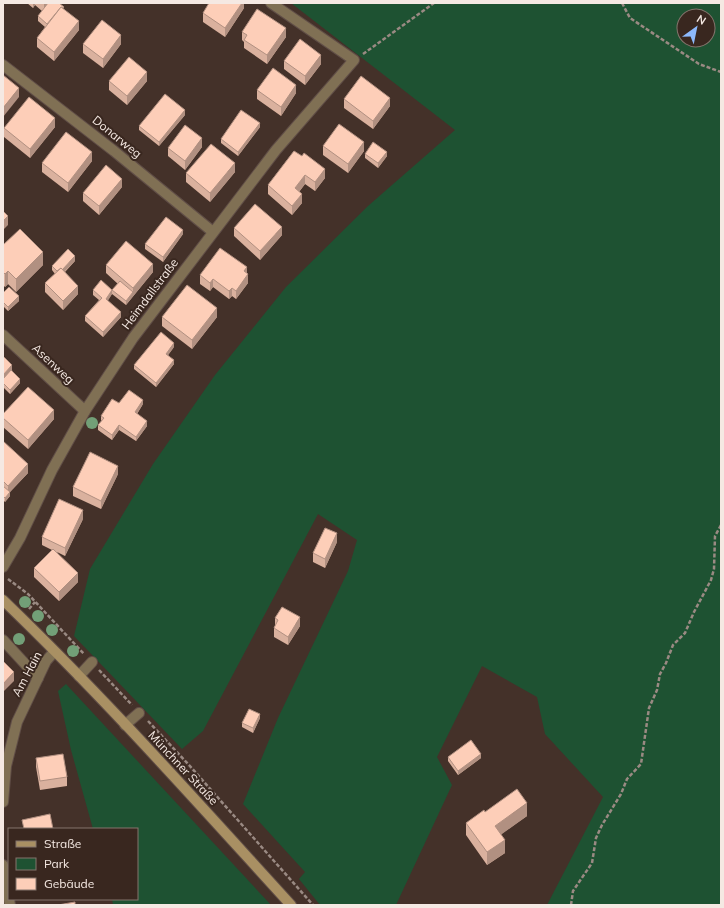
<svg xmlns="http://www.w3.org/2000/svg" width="724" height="908" viewBox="0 0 724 908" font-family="Mulish,sans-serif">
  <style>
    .green { fill: #1e5232; fill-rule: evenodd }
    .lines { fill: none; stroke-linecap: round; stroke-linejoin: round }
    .service-casing { stroke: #604e47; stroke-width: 12 }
    .minor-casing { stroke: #604e47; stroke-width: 12 }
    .secondary-casing { stroke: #604e47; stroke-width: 12 }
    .path { stroke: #9a8a83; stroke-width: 2.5; stroke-dasharray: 4 2; stroke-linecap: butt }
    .service { stroke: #807054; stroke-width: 10 }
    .minor { stroke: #807054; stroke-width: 10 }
    .secondary { stroke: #a99063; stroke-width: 10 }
    .tree { fill: #729f77 }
    .wall { fill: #dab19e }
    .shaded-wall { fill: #b19081 }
    .building { fill: #fdceb8; stroke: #b19081 }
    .labels { text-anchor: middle; stroke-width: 4; stroke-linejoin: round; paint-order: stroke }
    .street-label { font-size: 12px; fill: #f5e9e3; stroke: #39271f }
  </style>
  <rect width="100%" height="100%" fill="#443129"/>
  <g class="green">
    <path d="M291 3H721V905H547L603 797 545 734 537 697 482 666 437 757 452 785 396 905H320L299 879 305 872 243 804 278 718 348 571 357 540 318 514 203 731 182 749 74 636 90 569 153 464 215 375 286 287 368 206 455 130ZM684 16H708V40H684Z"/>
    <polygon points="66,684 271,905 113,905 112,899 137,899 137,829 93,829 71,750 58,691"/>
  </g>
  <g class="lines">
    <defs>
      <g id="service">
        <polyline points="3,640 38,678"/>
        <polyline points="79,676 92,662"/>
        <polyline points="125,725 139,713"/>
      </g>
      <g id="minor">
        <polyline points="3,65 114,151 213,232"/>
        <polyline points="3,335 85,411"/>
        <polyline points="3,567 20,538 52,470 85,411 133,338 276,150 354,60 271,3"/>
        <polyline points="3,802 6,766 17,722 46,661 54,652"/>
        <polyline points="3,865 10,905"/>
      </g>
      <path id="secondary" d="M3 600C104 697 197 802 291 905"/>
    </defs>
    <use href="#service" class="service-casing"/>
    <use href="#minor" class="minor-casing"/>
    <use href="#secondary" class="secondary-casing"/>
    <g class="path">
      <polyline points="622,3 630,18 699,64 721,72"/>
      <polyline points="363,54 434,3"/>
      <polyline points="8,579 28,594 84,654"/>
      <polyline points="29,609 35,602"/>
      <polyline points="99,670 132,705"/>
      <polyline points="148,721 189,765 313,905"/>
      <polyline points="571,905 573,891 592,863 596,838 602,825 621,794 627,779 641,764 649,708 657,690 660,674 666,663 673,645 685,633 694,612 711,580 714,569 715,536 721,525"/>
    </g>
    <use href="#service" class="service"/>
    <use href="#minor" class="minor"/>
    <use href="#secondary" class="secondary"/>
  </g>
  <g class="tree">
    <circle cx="92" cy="423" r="6"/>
    <circle cx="25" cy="602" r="6"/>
    <circle cx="38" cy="616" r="6"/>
    <circle cx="52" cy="630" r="6"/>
    <circle cx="19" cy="639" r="6"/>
    <circle cx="73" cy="651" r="6"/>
  </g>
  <g class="wall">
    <polygon points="27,3 59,3 79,30 54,61 37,47 37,38 45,27 38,21 38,16 42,11 35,5 33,8"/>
    <polygon points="244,3 244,8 225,37 203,22 203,13"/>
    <polygon points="242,32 286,37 267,64 244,48 244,42 242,40"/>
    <polygon points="83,44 121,44 103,68 83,53"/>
    <polygon points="284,61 321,64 305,85 284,69"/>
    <polygon points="109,81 147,81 127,105 109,90"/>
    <polygon points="257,90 296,93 281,116 257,99"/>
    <polygon points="344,99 390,106 373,129 344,108"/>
    <polygon points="185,115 159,146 139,130 139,126"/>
    <polygon points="55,127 30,158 4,137 4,128"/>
    <polygon points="260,127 238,156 221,143 221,139"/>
    <polygon points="323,146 364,151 348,173 323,155"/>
    <polygon points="202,147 185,170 168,156 168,148"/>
    <polygon points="294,151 325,178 315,191 305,184 299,192 302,203 292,215 268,194 268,185"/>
    <polygon points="365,154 387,156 378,168 365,158"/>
    <polygon points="92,161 68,192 42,172 42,163"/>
    <polygon points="235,172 210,202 186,182 186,173"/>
    <polygon points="122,187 99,215 83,201 83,193"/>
    <polygon points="234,228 282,235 260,260 234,236"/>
    <polygon points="183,234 163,262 145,249 145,244"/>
    <polygon points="3,245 43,265 16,292 8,284 5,287 3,285"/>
    <polygon points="75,261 65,272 78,294 63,310 45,292 45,283 55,274 52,270 52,266"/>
    <polygon points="106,265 153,272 126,305 112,294 107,301 121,317 103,337 85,321 85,316 99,300 93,295 93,290 112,290 118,284 106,273"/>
    <polygon points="247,273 248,283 236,299 232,296 229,299 213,287 210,291 200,284 200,275"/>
    <polygon points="3,293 19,301 8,311 3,306"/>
    <polygon points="162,317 217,317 192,349 162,326"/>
    <polygon points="174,347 168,355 174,364 156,387 134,369 134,365"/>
    <polygon points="3,356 20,383 10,394 3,387"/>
    <polygon points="143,404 137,414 147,426 136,441 119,430 112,440 98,430 98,425 102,421 101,420 101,416"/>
    <polygon points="3,414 54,419 28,449 3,427"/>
    <polygon points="3,441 28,473 10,492 10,496 5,502 3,500"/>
    <polygon points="118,474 101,509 73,496 73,487"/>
    <polygon points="83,519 65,556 57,552 78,582 59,601 34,577 34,568 52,550 42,545 42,537"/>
    <polygon points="337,542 325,568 313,562 313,553"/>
    <polygon points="275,618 300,626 288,645 274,637 274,628 275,626"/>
    <polygon points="260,718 253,733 242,727 242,723"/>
    <polygon points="448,757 481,758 458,775 448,761"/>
    <polygon points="36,758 67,777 67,786 40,790 36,767"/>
    <polygon points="485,812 527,816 501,834 505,853 487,865 466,835 466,823"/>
  </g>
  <g class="shaded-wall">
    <polygon points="33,3 35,3 35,5 33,8"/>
    <polygon points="45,3 51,3 44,12 44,4"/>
    <polygon points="242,3 244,3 244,8 225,37 225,28"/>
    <polygon points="79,21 79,30 54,61 54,52"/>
    <polygon points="286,28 286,37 267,64 267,55"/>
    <polygon points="121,35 121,44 103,68 103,59"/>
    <polygon points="321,55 321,64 305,85 305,76"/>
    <polygon points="147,72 147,81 127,105 127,96"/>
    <polygon points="296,85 296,93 281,116 281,107"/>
    <polygon points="19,88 19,97 3,117 3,108"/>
    <polygon points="390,98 390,106 373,129 373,121"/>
    <polygon points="185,110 185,115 159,146 159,142"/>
    <polygon points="55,118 55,127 30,158 30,149"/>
    <polygon points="260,123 260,127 238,156 238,152"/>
    <polygon points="202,138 202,147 185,170 185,161"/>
    <polygon points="364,142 364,151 348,173 348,164"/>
    <polygon points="92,152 92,161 68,192 68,183"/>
    <polygon points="387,152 387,156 378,168 378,163"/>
    <polygon points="235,163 235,172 210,202 210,193"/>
    <polygon points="325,169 325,178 315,191 315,182"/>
    <polygon points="305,175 305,184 295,197 295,188"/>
    <polygon points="122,179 122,187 99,215 99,206"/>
    <polygon points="302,194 302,203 292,215 292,206"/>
    <polygon points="8,216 8,225 3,230 3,221"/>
    <polygon points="282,227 282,235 260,260 260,251"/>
    <polygon points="183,230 183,234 163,262 163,257"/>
    <polygon points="43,252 43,265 16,292 16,279"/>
    <polygon points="75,256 75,261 59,277 59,273"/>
    <polygon points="153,264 153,272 126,305 126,301 133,292 133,288"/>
    <polygon points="247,267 247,276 248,274 248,283 236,299 236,291 244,271"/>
    <polygon points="8,271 8,284 5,287 5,274"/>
    <polygon points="213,279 213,287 210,291 210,283"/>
    <polygon points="78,286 78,294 63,310 63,301"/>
    <polygon points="232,288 232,296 229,299 229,291"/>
    <polygon points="112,290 112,294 106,304 106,299"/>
    <polygon points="19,296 19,301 8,311 8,307"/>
    <polygon points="217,308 217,317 192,349 192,340"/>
    <polygon points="121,312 121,317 103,337 103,332"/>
    <polygon points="174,343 174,347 166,358 166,354"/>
    <polygon points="174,360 174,364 156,387 156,383"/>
    <polygon points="12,365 12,374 3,383 3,375"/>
    <polygon points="20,379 20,383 10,394 10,390"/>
    <polygon points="143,400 143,404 135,417 135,412"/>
    <polygon points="54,410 54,419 28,449 28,440"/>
    <polygon points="147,421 147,426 136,441 136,437"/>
    <polygon points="119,425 119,430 112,440 112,435"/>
    <polygon points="28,464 28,473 10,492 10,496 5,502 5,498 8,494 8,486"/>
    <polygon points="118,466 118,474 101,509 101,501"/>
    <polygon points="83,510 83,519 65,556 65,548"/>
    <polygon points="337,533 337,542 325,568 325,559"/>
    <polygon points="78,573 78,582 59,601 59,592"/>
    <polygon points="300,617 300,626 288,645 288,637"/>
    <polygon points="14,672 14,681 3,692 3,684"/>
    <polygon points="260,714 260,718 253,733 253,728"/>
    <polygon points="481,754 481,758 458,775 458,771"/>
    <polygon points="527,803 527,816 495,839 495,826"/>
    <polygon points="505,840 505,853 487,865 487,852"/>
  </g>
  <g class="building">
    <polygon points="48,3 59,3 64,7 63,8 61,7 47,24 38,16"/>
    <polygon points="209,3 242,3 225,28 203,13"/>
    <polygon points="61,7 79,21 54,52 37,38"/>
    <polygon points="257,9 286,28 267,55 244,40 247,35 242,32"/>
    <polygon points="102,20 121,35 103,59 83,44"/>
    <polygon points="300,39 321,55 305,76 284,61"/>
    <polygon points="129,57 147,72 127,96 109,81"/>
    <polygon points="273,68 296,85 281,107 257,90"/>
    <polygon points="3,75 19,88 3,108"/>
    <polygon points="361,76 390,98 373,121 344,99"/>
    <polygon points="165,94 185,110 159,142 139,126"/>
    <polygon points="29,97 55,118 30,149 4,128"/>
    <polygon points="241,110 260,123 238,152 221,139"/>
    <polygon points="339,124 364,142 348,164 323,146"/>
    <polygon points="185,125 202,138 185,161 168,148"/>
    <polygon points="66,132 92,152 68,183 42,163"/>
    <polygon points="373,142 387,152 378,163 365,154"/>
    <polygon points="211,144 235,163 210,193 186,173"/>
    <polygon points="294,151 302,156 304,153 325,169 315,182 305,175 295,188 302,194 292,206 268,185"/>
    <polygon points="106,165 122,179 99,206 83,193"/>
    <polygon points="255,204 282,227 260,251 234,228"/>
    <polygon points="3,211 8,216 3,221"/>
    <polygon points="166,217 183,230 163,257 145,244"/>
    <polygon points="20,229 43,252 16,279 8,271 5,274 3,272 3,245"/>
    <polygon points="126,241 153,264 133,288 106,265"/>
    <polygon points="220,248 247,267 244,271 248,274 236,291 232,288 229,291 213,279 210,283 200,275"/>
    <polygon points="68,249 75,256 62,270 61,268 57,271 52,266"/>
    <polygon points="61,268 78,286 63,301 45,283"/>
    <polygon points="101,280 112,290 106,299 121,312 103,332 85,316 102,298 93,290"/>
    <polygon points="120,281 133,292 126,301 112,290"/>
    <polygon points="187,285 217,308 192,340 162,317"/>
    <polygon points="9,287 19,296 8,307 3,302 3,293"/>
    <polygon points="161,332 174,343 166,354 174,360 156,383 134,365"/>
    <polygon points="3,356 12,365 3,375"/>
    <polygon points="11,370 20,379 10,390 3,383 3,379"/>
    <polygon points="28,387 54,410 28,440 3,418 3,414"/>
    <polygon points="129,390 143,400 135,412 147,421 136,437 119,425 112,435 98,425 104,418 101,416 112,399 119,403"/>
    <polygon points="3,441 28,464 8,486 3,481"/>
    <polygon points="90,452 118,466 101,501 73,487"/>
    <polygon points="3,486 10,492 5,498 3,496"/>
    <polygon points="59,499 83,510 65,548 42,537"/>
    <polygon points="325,528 337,533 325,559 313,553"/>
    <polygon points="53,549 78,573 59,592 34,568"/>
    <polygon points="282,607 300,617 288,637 274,628 278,620 275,618"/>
    <polygon points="3,661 14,672 3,684"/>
    <polygon points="249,709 260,714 253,728 242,723"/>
    <polygon points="471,740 481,754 458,771 448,757"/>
    <polygon points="63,754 67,777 40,781 36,758"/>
    <polygon points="517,789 527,803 495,826 505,840 487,852 466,823 484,810 485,812"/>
    <polygon points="50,814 53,829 24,829 22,820"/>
    <polygon points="75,902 75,905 58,905"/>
  </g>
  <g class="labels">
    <g class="street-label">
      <text transform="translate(117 137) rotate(39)" y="4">Donarweg</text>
      <text transform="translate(150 294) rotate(-53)" y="4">Heimdallstraße</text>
      <text transform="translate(53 364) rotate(43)" y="4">Asenweg</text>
      <text transform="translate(27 674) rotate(-62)" y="4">Am Hain</text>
      <text transform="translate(183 768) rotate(47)" y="4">Münchner Straße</text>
    </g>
  </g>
  <rect width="724" height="908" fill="none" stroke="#f5e9e3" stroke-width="8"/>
  <rect x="8" y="828" width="130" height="72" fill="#39271f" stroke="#84756d"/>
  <rect x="16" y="841" width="20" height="6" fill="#a99063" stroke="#84756d"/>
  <text x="44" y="848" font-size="12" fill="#f5e9e3">Straße</text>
  <rect x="16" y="858" width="20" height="12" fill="#1e5232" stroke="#84756d"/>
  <text x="44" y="868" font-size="12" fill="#f5e9e3">Park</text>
  <rect x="16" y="878" width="20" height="12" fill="#fdceb8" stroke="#84756d"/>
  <text x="44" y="888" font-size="12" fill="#f5e9e3">Gebäude</text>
  <g transform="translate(696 28) rotate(33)"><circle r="19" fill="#39271f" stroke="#84756d"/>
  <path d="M0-3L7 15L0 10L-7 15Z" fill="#8db9fc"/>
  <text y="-6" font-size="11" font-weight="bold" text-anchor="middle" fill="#f5e9e3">N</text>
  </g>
</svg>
